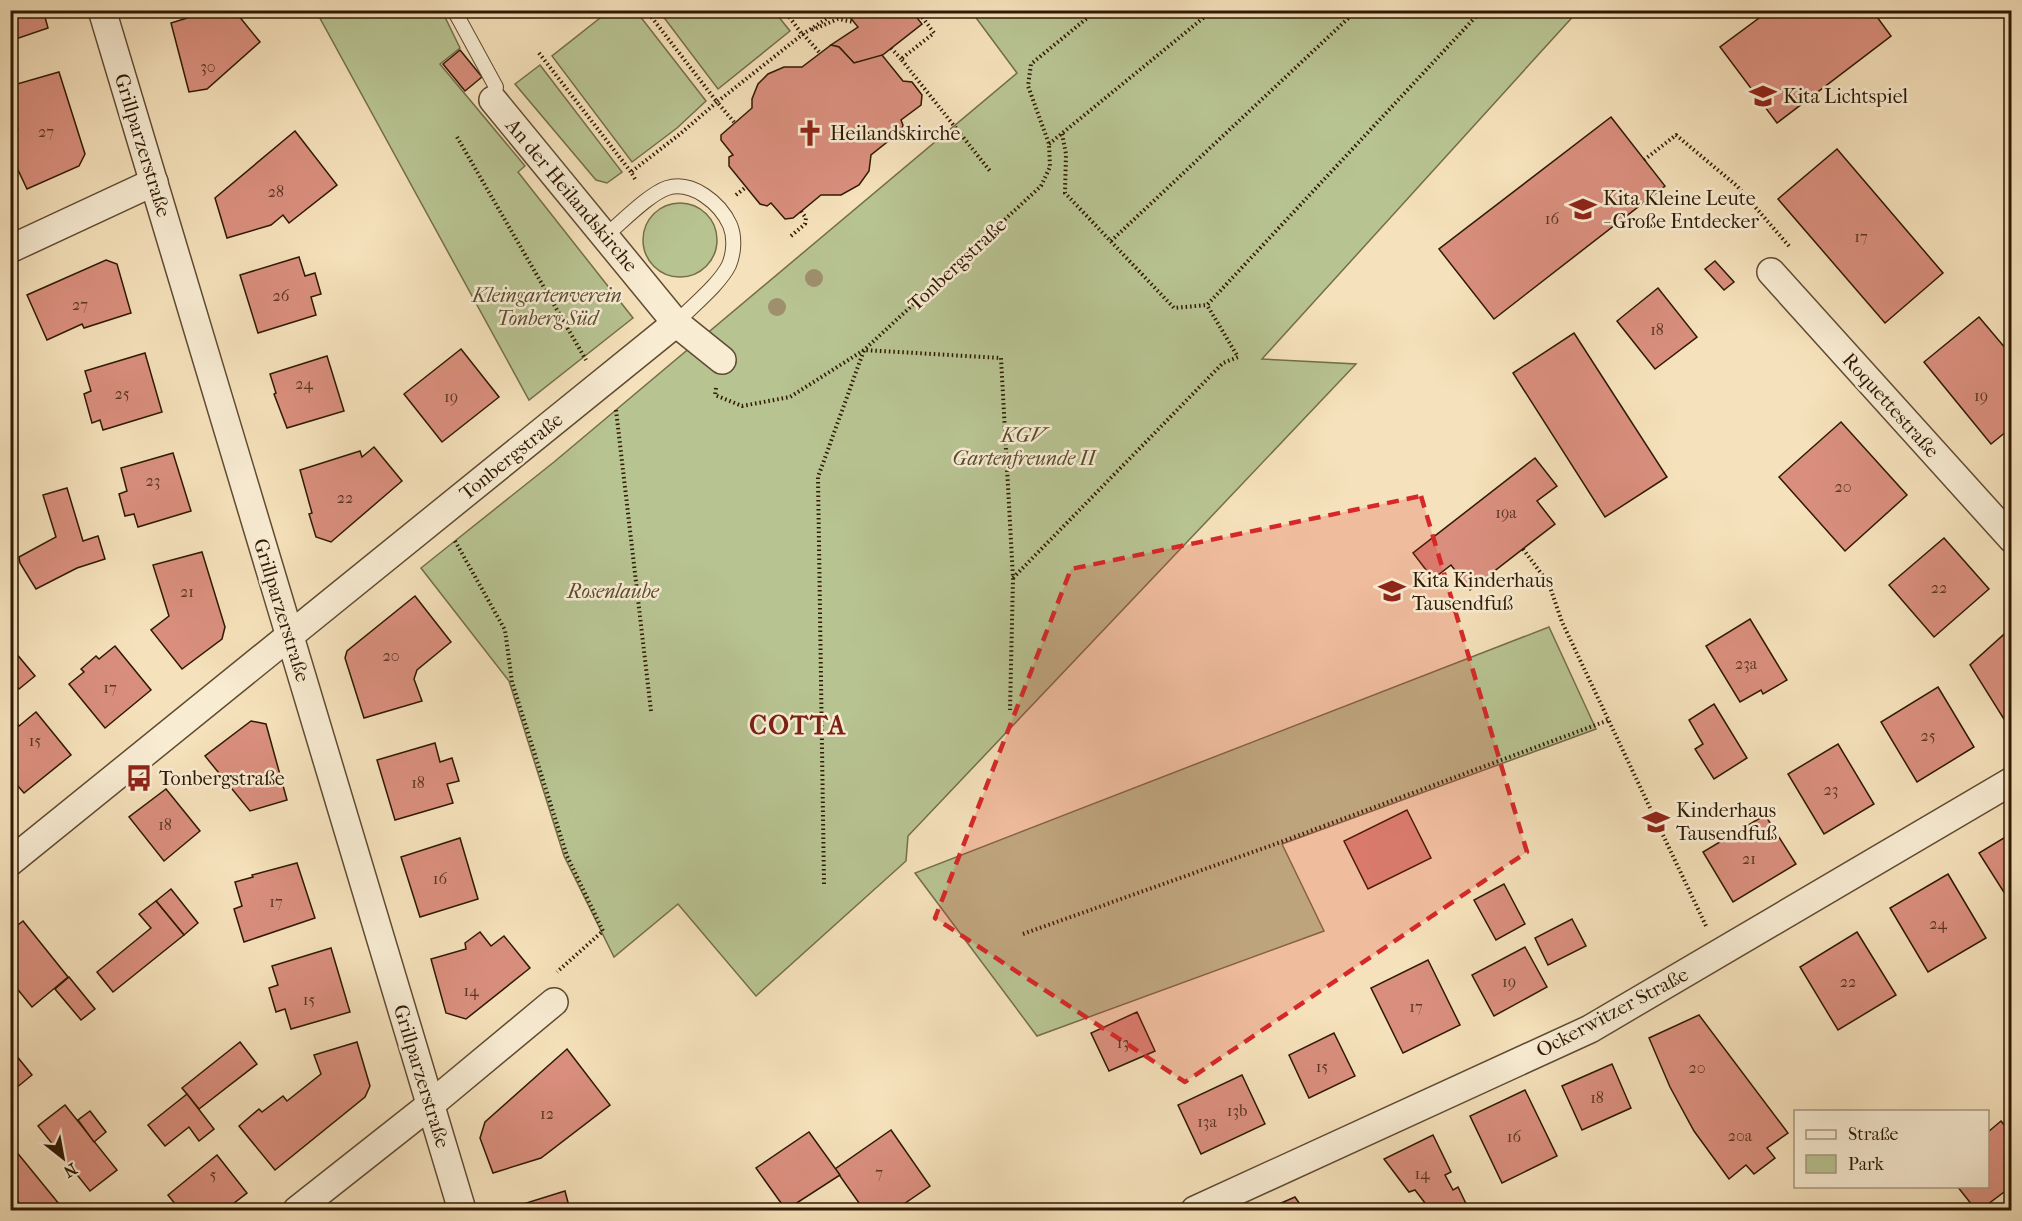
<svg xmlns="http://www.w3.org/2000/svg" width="2022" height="1221" viewBox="0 0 2022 1221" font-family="'IM FELL French Canon',serif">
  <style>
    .green { fill: #b8c392; stroke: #746e4a; stroke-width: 1.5 }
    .building { fill: #da8f7e; stroke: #2f1903; stroke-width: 1.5 }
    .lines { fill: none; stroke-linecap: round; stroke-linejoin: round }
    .lane-casing { stroke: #604b31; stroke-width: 16 }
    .street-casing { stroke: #604b31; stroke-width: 30 }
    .path { stroke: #2f1903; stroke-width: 4; stroke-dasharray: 1.5 3; stroke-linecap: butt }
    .lane { stroke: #f8ecd3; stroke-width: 14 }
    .street { stroke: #f8ecd3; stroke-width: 27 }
    .tree { fill: #9f8f6d }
    .marked { fill: #d62828; fill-opacity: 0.2; stroke: #d62828; stroke-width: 4.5; stroke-dasharray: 12 8; stroke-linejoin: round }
    .labels { text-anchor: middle; stroke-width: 5; stroke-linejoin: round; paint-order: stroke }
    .number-label { font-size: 16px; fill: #5a3622 }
    .poi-label { font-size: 20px; fill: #2f1903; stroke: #f8ecd3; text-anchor: start }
    .street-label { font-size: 20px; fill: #2f1903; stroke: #f8ecd3 }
    .park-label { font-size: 20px; font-style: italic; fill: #584c2e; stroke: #f8ecd3 }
    .district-label { font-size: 26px; font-weight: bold; letter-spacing: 1.5px; fill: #7a1f14; stroke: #f8ecd3 }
  </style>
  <rect width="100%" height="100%" fill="#f5e1bb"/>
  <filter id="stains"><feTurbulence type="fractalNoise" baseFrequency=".00333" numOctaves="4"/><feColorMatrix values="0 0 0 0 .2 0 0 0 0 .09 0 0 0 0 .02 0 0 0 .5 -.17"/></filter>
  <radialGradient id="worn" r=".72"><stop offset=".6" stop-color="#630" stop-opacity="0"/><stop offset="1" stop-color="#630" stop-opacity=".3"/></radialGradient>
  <g class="green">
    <polygon points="316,11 442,11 460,48 440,64 525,166 518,172 633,318 529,400"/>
    <polygon points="609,11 636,11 706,101 677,128 632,162 552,56"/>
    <polygon points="659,11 774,11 790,31 718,89"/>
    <polygon points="971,11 1578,11 1262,359 1356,364 908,836 906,861 756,996 678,904 614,957 564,856 509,681 421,568 554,462 1017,73"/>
    <polygon points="540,65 622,172 607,183 596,180 515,84"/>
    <circle cx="680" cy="240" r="37"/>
    <polygon points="1549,627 1596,729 1282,844 1324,931 1037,1036 915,873"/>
  </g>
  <g class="building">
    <polygon points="10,10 43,10 48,28 10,41"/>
    <polygon points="213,10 234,10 260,42 207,89 189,92 171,23"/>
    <polygon points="844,10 911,10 922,24 880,57 854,63 839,47 831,45 858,27"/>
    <polygon points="1770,10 1872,10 1891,36 1777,123 1720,47"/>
    <polygon points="831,45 839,47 854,63 882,55 903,81 912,82 922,95 921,105 901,120 903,125 901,131 871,155 869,171 859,185 841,195 821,195 793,218 785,219 771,203 767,206 760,204 729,166 729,157 733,155 721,140 721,135 752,108 752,99 758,84 768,74 784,67 802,67"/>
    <polygon points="460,50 482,77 465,91 443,64"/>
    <polygon points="59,72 85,154 79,166 27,189 10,153 10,133 18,129 10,105 10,86"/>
    <polygon points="1611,117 1665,186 1494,319 1439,249"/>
    <polygon points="295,131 337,185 289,223 283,215 271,225 227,238 215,198"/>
    <polygon points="1837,149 1943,273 1885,323 1778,199"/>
    <polygon points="299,257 305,276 315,273 321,294 311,297 316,315 258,333 240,275"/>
    <polygon points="106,260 117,264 131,313 84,328 82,324 47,340 27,295"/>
    <polygon points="1715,261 1734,282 1724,290 1705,269"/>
    <polygon points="1658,288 1697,337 1655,369 1617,321"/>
    <polygon points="1979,317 2012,356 2012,427 1991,444 1924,362"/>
    <polygon points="1574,333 1667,477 1605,517 1513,373"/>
    <polygon points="461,349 499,397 442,442 404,394"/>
    <polygon points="145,353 162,412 103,430 100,420 92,423 84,394 91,391 85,371"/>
    <polygon points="327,356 344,411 287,428 274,394 276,393 270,374"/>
    <polygon points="1841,422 1907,495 1845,551 1779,477"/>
    <polygon points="374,447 402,481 331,542 316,537 309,514 312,513 300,470 360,451 362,457"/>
    <polygon points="173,453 191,511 138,527 134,514 125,516 119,494 127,491 121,468"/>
    <polygon points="1535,458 1557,486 1537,501 1555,524 1470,590 1451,565 1433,579 1413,553"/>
    <polygon points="67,488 83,541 98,536 105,559 77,568 36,589 20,563 19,557 56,537 43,495"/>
    <polygon points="1944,538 1989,589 1934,637 1889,585"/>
    <polygon points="202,552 225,627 222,639 182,669 151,630 169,616 153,565"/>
    <polygon points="415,596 451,642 417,670 414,679 422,701 364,718 345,658 347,651"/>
    <polygon points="1750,619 1787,680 1763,694 1761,690 1740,702 1706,646"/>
    <polygon points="2012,627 2012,732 1970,665"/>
    <polygon points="10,646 35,676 19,689 10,678"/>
    <polygon points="115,646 151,690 105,728 69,684 84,672 81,669 96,656 99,659"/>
    <polygon points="1938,687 1974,747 1917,782 1881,722"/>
    <polygon points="1714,704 1747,758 1714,779 1695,749 1703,744 1689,720"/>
    <polygon points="36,712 71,755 24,793 10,777 10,723 14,720 19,726"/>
    <polygon points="251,721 266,724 287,800 250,811 205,756"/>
    <polygon points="435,743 440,762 452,758 459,781 447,784 453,803 395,820 377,760"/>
    <polygon points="1838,744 1874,804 1824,834 1788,774"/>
    <polygon points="166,789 200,831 164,861 129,817"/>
    <polygon points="1407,810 1431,858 1368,889 1344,841"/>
    <polygon points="1765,815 1796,864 1733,902 1703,852"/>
    <polygon points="2012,833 2012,905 1979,853"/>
    <polygon points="460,838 478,899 420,917 401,857"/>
    <polygon points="297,863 315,918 244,942 234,909 242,906 235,882 253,877 252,875"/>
    <polygon points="1948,874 1986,938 1928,972 1890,908"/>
    <polygon points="1504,884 1525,924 1496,940 1474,900"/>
    <polygon points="171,889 198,923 184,935 156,901"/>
    <polygon points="156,901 184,935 113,992 97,972 151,928 139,914"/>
    <polygon points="1572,919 1586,946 1548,965 1535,938"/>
    <polygon points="23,921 68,977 32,1007 10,980 10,931"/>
    <polygon points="480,932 491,946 504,936 530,968 466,1019 446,1013 431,959 466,949 465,943"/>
    <polygon points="1857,932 1896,995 1838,1030 1800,967"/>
    <polygon points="1525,947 1547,987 1494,1016 1472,975"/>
    <polygon points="331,948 350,1012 291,1029 285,1009 276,1012 269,988 278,985 272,966"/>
    <polygon points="1428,960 1460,1025 1403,1053 1371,988"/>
    <polygon points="69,977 95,1009 81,1020 55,989"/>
    <polygon points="1137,1012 1155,1051 1109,1071 1091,1033"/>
    <polygon points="1699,1015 1788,1133 1767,1148 1775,1158 1754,1174 1746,1165 1729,1179 1694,1131 1670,1087 1649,1038"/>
    <polygon points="1334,1033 1355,1076 1309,1098 1289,1055"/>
    <polygon points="240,1042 257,1064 199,1109 182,1088"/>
    <polygon points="357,1042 370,1086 365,1097 275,1170 239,1126 259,1109 262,1112 283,1096 287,1101 321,1074 314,1055"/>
    <polygon points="11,1049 32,1075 10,1093 10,1050"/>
    <polygon points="567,1049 610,1105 541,1158 493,1173 480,1138 485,1122"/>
    <polygon points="1612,1064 1631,1108 1582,1130 1562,1086"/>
    <polygon points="1242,1075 1265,1124 1201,1154 1178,1105"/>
    <polygon points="1525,1090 1557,1156 1502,1183 1470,1116"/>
    <polygon points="187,1094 214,1129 199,1141 189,1127 165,1146 148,1125"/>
    <polygon points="65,1105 117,1170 90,1191 38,1126"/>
    <polygon points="90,1111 106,1132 94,1142 78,1120"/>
    <polygon points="2001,1121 2012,1135 2012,1186 1980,1210 1976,1210 1957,1186 1988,1186 1988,1132"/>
    <polygon points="891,1130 930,1186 895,1210 864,1210 835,1169"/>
    <polygon points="809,1132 840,1175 786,1210 756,1168"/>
    <polygon points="1433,1135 1451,1172 1445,1175 1453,1190 1458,1187 1469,1210 1424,1210 1420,1205 1425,1203 1415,1190 1409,1192 1384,1159"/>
    <polygon points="15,1150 64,1210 25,1210 10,1192 10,1154"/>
    <polygon points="217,1155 247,1193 225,1210 180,1210 168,1195"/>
    <polygon points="565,1191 570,1210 504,1210"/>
    <polygon points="10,1192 18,1202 13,1210 10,1210"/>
    <polygon points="1295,1197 1304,1210 1265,1210"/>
  </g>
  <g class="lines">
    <defs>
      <g id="lane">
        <polyline points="454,10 496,87 493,100"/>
        <path d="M605 236C621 223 649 194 667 188 692 180 720 203 730 225 735 237 734 253 729 265 719 285 692 306 676 323"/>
      </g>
      <g id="street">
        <polyline points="102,10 462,1210"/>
        <polyline points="493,100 676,323 722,360"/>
        <polyline points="10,249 154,182"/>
        <polyline points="1771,272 2012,539"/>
        <polyline points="10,862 676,323"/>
        <polyline points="297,1210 430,1105 554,1002"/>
        <polyline points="1195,1210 1590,1029 2012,781"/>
      </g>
    </defs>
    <use href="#lane" class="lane-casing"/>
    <use href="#street" class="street-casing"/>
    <g class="path">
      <polyline points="646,10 717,102 803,34 837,12 836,10"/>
      <polyline points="784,10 802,34"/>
      <polyline points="917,10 934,33 901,59 990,171"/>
      <polyline points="812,30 838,19 854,22"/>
      <polyline points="803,34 819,52"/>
      <polyline points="891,48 901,59"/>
      <polyline points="539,53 631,172"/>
      <polyline points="1062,134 1066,154 1065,193 1174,308 1207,305 1482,10"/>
      <polyline points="457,137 586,360"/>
      <polyline points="1049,144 1213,10"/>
      <polyline points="1644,160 1676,135 1737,186 1789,246"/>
      <polyline points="635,179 631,172 680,134 717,102 734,122"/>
      <polyline points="736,195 746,187"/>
      <polyline points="791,236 805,224 806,218 801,211"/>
      <polyline points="1111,241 1357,10"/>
      <polyline points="716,388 715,395 742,406 790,397 864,350 1041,186 1050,167 1049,144 1028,86 1031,64 1097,10"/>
      <polyline points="616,410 651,711"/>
      <polyline points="455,541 505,630 512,682 567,856 603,931 557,972"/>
      <polyline points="1523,549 1549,584 1562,622 1707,928"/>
      <polyline points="1013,578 1223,363 1238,357 1207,305"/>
      <polyline points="824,884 818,477 864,350 1001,358 1013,578 1010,710"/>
      <polyline points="1023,934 1278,843 1609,720"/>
    </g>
    <use href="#lane" class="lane"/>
    <use href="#street" class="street"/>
  </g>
  <g class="tree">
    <circle cx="814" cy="278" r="9"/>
    <circle cx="777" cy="307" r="9"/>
  </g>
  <path class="marked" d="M1421 496 1527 852 1185 1082 935 918 1071 569Z"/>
  <defs>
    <symbol id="school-bare" viewBox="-9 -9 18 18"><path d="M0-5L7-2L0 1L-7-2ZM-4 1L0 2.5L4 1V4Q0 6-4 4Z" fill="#8f2418" stroke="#f8ecd3" stroke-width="2.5" paint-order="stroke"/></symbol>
    <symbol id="church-bare" viewBox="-9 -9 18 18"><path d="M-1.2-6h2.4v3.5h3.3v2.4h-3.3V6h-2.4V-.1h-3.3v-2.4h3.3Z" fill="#8f2418" stroke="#f8ecd3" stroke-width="2.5" paint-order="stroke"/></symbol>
    <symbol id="bus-bare" viewBox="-9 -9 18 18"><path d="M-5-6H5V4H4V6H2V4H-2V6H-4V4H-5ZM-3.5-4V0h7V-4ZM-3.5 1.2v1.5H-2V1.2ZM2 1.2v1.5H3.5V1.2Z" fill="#8f2418" stroke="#f8ecd3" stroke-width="2.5" paint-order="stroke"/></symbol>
  </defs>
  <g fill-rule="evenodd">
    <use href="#school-bare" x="1744" y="77" width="38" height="38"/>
    <use href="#church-bare" x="791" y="114" width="38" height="38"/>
    <use href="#school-bare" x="1564" y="190" width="38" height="38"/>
    <use href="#school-bare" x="1373" y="572" width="38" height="38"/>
    <use href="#bus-bare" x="120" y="759" width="38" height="38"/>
    <use href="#school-bare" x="1637" y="803" width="38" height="38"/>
  </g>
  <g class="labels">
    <g class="number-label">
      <text x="208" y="72">30</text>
      <text x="46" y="137">27</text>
      <text x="276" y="197">28</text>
      <text x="1552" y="224">16</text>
      <text x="1861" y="242">17</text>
      <text x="281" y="301">26</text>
      <text x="80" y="310">27</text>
      <text x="1657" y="335">18</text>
      <text x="304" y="389">24</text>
      <text x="122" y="399">25</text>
      <text x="1981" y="401">19</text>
      <text x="451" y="402">19</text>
      <text x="153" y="486">23</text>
      <text x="1843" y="492">20</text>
      <text x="345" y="503">22</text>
      <text x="1506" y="518">19a</text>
      <text x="1939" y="593">22</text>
      <text x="187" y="597">21</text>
      <text x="391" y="661">20</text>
      <text x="1746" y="669">23a</text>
      <text x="110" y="693">17</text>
      <text x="1928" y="741">25</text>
      <text x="35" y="746">15</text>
      <text x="418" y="788">18</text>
      <text x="1831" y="795">23</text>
      <text x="165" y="830">18</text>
      <text x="1749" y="864">21</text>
      <text x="440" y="884">16</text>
      <text x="276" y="907">17</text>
      <text x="1938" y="929">24</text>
      <text x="1509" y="987">19</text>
      <text x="1848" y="987">22</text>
      <text x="471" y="996">14</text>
      <text x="309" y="1005">15</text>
      <text x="1416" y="1012">17</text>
      <text x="1123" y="1048">13</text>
      <text x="1322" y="1072">15</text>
      <text x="1697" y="1073">20</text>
      <text x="1597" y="1103">18</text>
      <text x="1237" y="1116">13b</text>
      <text x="547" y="1119">12</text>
      <text x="1207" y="1127">13a</text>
      <text x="1740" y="1141">20a</text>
      <text x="1514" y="1142">16</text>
      <text x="879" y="1178">7</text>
      <text x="1422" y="1179">14</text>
      <text x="213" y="1180">5</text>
    </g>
    <g class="poi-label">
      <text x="1783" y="103">Kita Lichtspiel</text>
      <text x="830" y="140">Heilandskirche</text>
      <text x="1603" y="205">Kita Kleine Leute<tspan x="1603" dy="23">- Große Entdecker</tspan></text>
      <text x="1412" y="587">Kita Kinderhaus<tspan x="1412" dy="23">Tausendfuß</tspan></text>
      <text x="159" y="785">Tonbergstraße</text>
      <text x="1676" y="817">Kinderhaus<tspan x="1676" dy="23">Tausendfuß</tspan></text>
    </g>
    <g class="street-label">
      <text transform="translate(143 145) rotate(73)" y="7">Grillparzerstraße</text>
      <text transform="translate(572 195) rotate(50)" y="7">An der Heilandskirche</text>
      <text transform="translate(957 264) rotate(-43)" y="7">Tonbergstraße</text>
      <text transform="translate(1891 405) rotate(48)" y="7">Roquettestraße</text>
      <text transform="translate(511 456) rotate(-39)" y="7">Tonbergstraße</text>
      <text transform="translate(282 610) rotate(73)" y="7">Grillparzerstraße</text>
      <text transform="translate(1612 1012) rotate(-28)" y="7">Ockerwitzer Straße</text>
      <text transform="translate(422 1076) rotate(73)" y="7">Grillparzerstraße</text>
    </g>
    <g class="park-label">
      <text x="547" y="302">Kleingartenverein<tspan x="547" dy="23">Tonberg Süd</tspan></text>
      <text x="1024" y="442">KGV<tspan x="1024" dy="23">Gartenfreunde II</tspan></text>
      <text x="613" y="598">Rosenlaube</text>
    </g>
    <g class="district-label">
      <text x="798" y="734">COTTA</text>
    </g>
  </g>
  <rect width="2022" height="1221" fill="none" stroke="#f5e1bb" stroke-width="36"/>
  <rect x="12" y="12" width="1998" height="1197" fill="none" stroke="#2f1903" stroke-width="3"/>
  <rect x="18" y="18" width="1986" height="1185" fill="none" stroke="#2f1903" stroke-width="1.5"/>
  <rect x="1794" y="1110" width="195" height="78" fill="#f8ecd3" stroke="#a89880" stroke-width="1.5"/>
  <rect x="1806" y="1130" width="30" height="9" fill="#f8ecd3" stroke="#a89880" stroke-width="1.5"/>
  <text x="1848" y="1140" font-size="18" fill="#2f1903">Straße</text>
  <rect x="1806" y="1155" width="30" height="18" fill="#b8c392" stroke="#a89880" stroke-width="1.5"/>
  <text x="1848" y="1170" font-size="18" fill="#2f1903">Park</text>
  <g transform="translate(63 1158) rotate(149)" stroke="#f8ecd3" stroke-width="4.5" paint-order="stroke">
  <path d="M0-4.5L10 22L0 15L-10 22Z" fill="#2f1903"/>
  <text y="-9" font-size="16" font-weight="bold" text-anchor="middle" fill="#2f1903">N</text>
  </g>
  <rect width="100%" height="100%" filter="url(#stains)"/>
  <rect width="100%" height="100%" fill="url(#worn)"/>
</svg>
